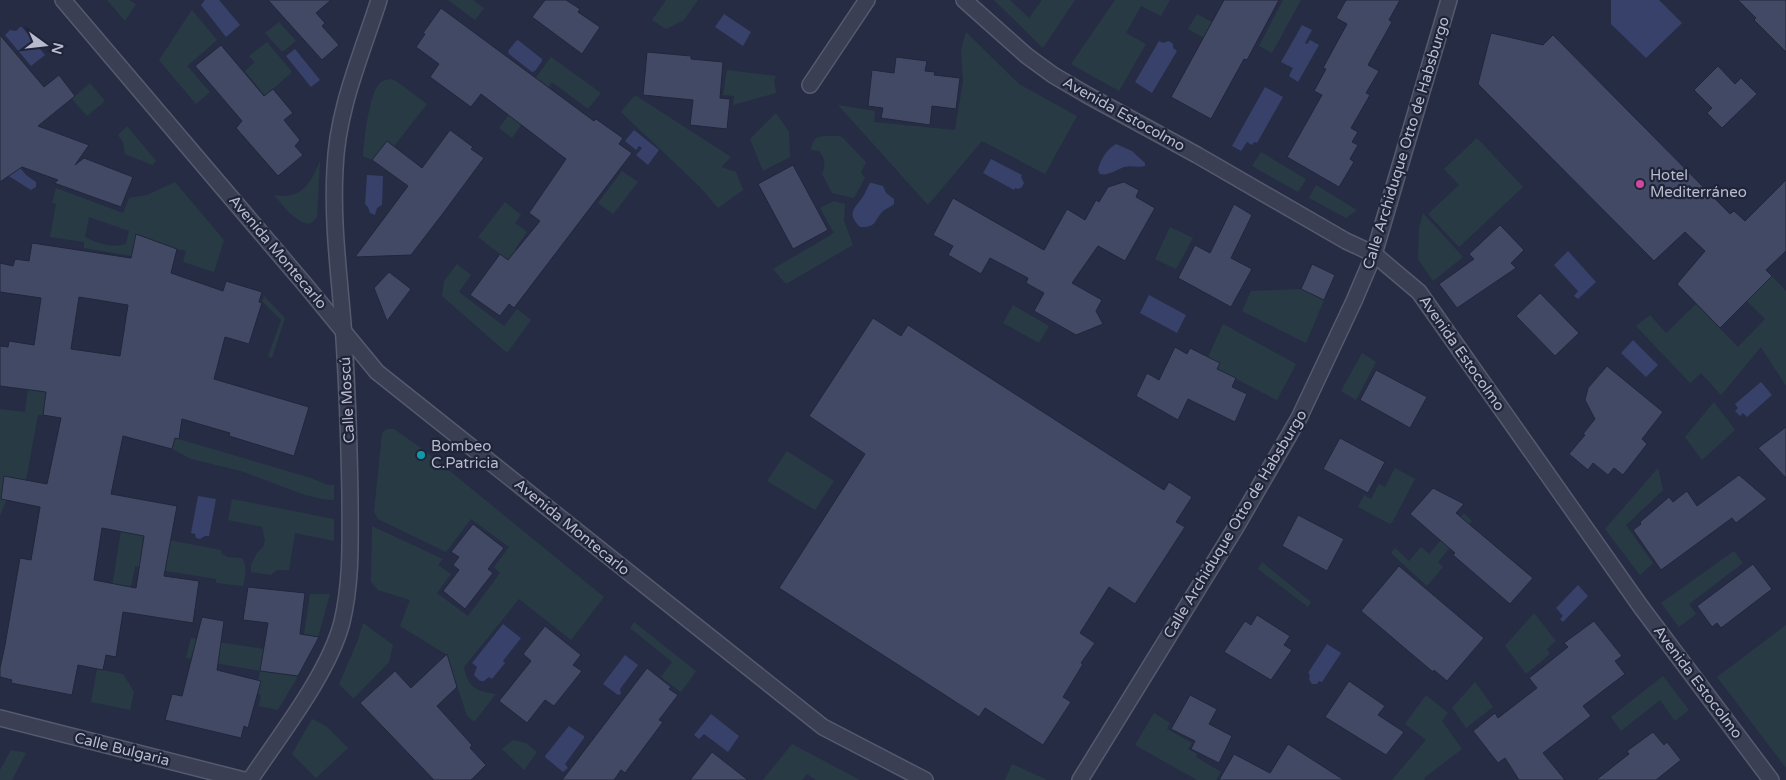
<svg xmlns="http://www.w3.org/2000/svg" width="1786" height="780" viewBox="0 0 1786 780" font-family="'Varela Round',sans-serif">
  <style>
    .green { fill: #283b45; fill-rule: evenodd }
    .water { fill: #37416a }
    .building { fill: #424965; stroke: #21263b; fill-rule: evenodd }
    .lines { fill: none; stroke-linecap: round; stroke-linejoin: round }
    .minor-casing { stroke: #565a6e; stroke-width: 18 }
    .minor { stroke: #3a3f54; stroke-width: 15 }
    .hotel-dot { fill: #d1479c; stroke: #1f2439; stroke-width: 2 }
    .culture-dot { fill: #0f9aa8; stroke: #1f2439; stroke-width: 2 }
    .labels { text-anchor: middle; stroke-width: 4.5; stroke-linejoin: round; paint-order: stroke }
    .street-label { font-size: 15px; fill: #b8bbcd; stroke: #1f2439 }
    .poi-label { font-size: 15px; fill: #b8bbcd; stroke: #1f2439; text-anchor: start }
  </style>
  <rect width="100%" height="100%" fill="#262c44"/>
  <g class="green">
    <polygon points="107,0 129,0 136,4 125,21"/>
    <polygon points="448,0 473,0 484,8 475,20"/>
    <polygon points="666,0 698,0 684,20 666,29 652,20"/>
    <polygon points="994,0 1010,0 1029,18 1042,0 1075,0 1043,48"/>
    <polygon points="1115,0 1170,0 1161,16 1141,6 1126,33 1146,44 1119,91 1071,64"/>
    <polygon points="1283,0 1301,0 1272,53 1259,46"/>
    <polygon points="192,10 217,40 187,66 210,92 196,104 159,60"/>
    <polygon points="1197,14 1253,44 1244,60 1188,29"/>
    <polygon points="279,22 296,41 282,52 265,33"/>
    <polygon points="966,32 1019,84 1077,116 1045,174 982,141 928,205 838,105 875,111 874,122 955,130 963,81 961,50"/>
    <polygon points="267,42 292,72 265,96 245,71 255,62 249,56"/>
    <polygon points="551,57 601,93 588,109 552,82 512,138 499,128"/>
    <polygon points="727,70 776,76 774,81 776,93 733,105 734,96 723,95"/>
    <path d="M390 79 396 81 427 104 394 146 387 141 372 160 363 156C364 140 369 95 379 84 382 80 386 80 390 79Z"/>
    <polygon points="90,83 105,101 87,116 72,99"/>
    <polygon points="635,95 731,157 721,167 736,172 743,190 718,208 700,187 621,112"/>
    <polygon points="776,113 789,132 790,157 763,171 750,139"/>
    <polygon points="127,126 156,161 152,165 125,154 123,142 118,135"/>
    <path d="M824 136H840L843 138 866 162 861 172 865 178 854 198 832 193 822 174C826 166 825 158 819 151L811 150C812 141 815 137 824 136Z"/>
    <polygon points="1477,138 1523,187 1459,247 1428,214 1459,185 1444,169"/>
    <polygon points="1261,152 1306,179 1298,192 1252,166"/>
    <path d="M320 160 317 217 310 224C293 221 285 207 274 195 301 200 312 183 320 160Z"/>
    <polygon points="622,171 638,182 613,214 598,203"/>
    <path d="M175 182 224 240 214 272 183 262 186 251 177 249 137 234 132 256 84 248V242L50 237 56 204 52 203 56 188 123 213 129 198 147 195ZM89 217 129 231 126 244C112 248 98 244 85 237Z"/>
    <polygon points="1316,185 1357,210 1346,218 1309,198"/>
    <polygon points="834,201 845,204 844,221 853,245 786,284 773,269 834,233 820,208"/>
    <polygon points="505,202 521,215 515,223 527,232 515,249 526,257 518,268 478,237"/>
    <polygon points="1423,213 1463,257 1433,281 1418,259 1419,228"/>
    <polygon points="1170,227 1193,238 1176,269 1155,259"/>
    <polygon points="457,264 471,275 459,292 504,326 517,309 531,320 507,353 442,296 444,281"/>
    <polygon points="1772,276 1786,291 1786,386 1761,347 1721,395 1701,373 1690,383 1636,326 1650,315 1666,333 1696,304 1738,347 1765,319 1747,301"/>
    <polygon points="1301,289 1324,300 1306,343 1242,311 1251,291"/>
    <polygon points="264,296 285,318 272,358 268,356 281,320 262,301"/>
    <polygon points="1013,305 1049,326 1039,343 1003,323"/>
    <polygon points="1223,324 1296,364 1277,400 1217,369 1220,363 1208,357"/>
    <polygon points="33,347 53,350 43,415 38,415 26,480 112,497 16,502 20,479 5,476 3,481 7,498 0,516 0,409 25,412"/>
    <polygon points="1362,353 1376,362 1356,400 1341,391"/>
    <polygon points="1714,402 1735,430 1702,460 1685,437"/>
    <path d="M387 429H394L421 448 415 456 422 461 427 453 429 454 604 597 571 640 519 599 464 667C468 688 476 691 496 694L474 722 467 716 447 655 400 626 410 600 378 590 371 582 372 526 443 559 438 565 451 574 437 593 468 616 500 573 494 567 509 547 471 519 446 552 378 519 374 512 382 433Z"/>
    <polygon points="175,438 311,478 328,485 334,485 334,500 322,499 305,495 241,471 191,459 172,449"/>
    <polygon points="787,451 834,481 815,510 767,481"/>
    <polygon points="1395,468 1415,479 1393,521 1390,524 1358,507 1364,495 1371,499 1379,484 1385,487"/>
    <polygon points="1658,468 1663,490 1626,525 1653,563 1640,575 1605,529"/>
    <polygon points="232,499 334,519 334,541 295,533 289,570 277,570 271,575 251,572 251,565 257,553 263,547 265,541 262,527 228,520"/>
    <polygon points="1464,513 1472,521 1438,562 1443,567 1427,586 1391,553 1395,548 1409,561 1421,547 1429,554"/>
    <path d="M121 531 221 550V553L227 557 242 558C248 567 245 576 243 586L216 583V579L135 566 130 591 112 587Z"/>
    <polygon points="1734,551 1743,563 1689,604 1696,614 1679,627 1661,603"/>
    <polygon points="1262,562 1311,602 1308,607 1258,569"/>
    <polygon points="310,594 330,594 318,637 304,634"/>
    <polygon points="1534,613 1556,641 1547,649 1550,654 1526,674 1505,646"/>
    <polygon points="634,622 696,671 681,692 661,677 672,662 630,628"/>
    <polygon points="363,623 393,645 389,662 355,697 353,698 339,684 358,640"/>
    <polygon points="1786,625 1786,768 1717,677"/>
    <polygon points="191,638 264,649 261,671 298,676 278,710 259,706 261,695 256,693 260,671 186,658"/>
    <polygon points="97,669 123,674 134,692 130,710 91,702"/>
    <polygon points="1663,676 1689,710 1675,721 1660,700 1621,731 1611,717"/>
    <polygon points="1475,682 1493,707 1466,728 1452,708"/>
    <polygon points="1426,695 1448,713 1442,721 1462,749 1424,778 1425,780 1392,780 1426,740 1405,724"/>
    <polygon points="1154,713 1170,723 1167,729 1192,743 1188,749 1197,754 1196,757 1221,772 1216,780 1197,780 1135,745"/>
    <polygon points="312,719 326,726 348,748 316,778 292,754"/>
    <polygon points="513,740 526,743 537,752 524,770 502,749"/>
    <polygon points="792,744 860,780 816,780 807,774 802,780 763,780"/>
    <polygon points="11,750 26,753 12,780 0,780 0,770"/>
    <polygon points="1012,764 1047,780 1005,780"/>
  </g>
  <g class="water">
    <polygon points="205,0 219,0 240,25 226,37 201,5"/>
    <polygon points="1611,0 1659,0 1682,23 1646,58 1611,24"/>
    <polygon points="724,14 751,32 743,46 715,27"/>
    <polygon points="1302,25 1312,30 1305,43 1307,44 1310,40 1319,45 1298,82 1289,76 1293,68 1281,62"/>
    <polygon points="20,27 22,27 45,55 31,66 5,35 10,30 16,31"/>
    <polygon points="518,40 542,59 542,61 535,71 532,72 509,54 508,51 516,41"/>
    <polygon points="1159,41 1163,43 1169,41 1173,44 1173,48 1177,51 1152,93 1135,82"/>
    <polygon points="295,49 320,80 311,87 286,56"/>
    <polygon points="1265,87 1283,97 1257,143 1254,142 1252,145 1247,142 1241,151 1232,146"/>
    <polygon points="634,130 659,150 648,165 636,155 642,148 639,146 636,150 625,141"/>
    <path d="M1116 144 1132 151 1145 163V166C1139 168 1131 165 1124 167 1116 170 1108 176 1100 174L1098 170C1100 160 1107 149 1116 144Z"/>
    <polygon points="13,159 26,175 36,182 36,187 31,190 4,173"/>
    <polygon points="991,159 1022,175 1021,177 1024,183 1022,187 1018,189 1015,188 1014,190 983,173"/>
    <polygon points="367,175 383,176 382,205 377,208 375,215 370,213 368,207 365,204"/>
    <path d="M870 183H872L883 186 886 193 894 199V204C891 207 887 208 883 211 874 220 877 228 860 227 845 212 856 208 864 195 866 191 868 187 870 183Z"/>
    <polygon points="1568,251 1596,282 1578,299 1574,296 1578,291 1554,265"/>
    <polygon points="1149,295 1186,315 1177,333 1140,313"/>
    <polygon points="1633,340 1658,365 1646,377 1621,353"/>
    <polygon points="1761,382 1772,395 1747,417 1743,413 1740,416 1735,411 1738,408 1735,404"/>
    <polygon points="198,496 216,499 209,536 205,536 200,539 196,538 195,534 191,533"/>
    <polygon points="1578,585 1588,596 1563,622 1560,619 1563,616 1556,608"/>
    <polygon points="503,624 521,638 503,661 505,663 492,679 489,677 484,681 480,681 474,675 477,667 472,663"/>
    <polygon points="1327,644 1341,653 1322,682 1319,681 1317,684 1312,684 1309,679 1310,675 1308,673"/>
    <polygon points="625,655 638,665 620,689 621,694 618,695 603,684"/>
    <polygon points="711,714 739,736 728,752 704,734 699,739 694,735"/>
    <polygon points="569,726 584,736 584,738 565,764 568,768 563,772 546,758 545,756"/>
  </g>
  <g class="building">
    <polygon points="268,0 331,0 316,13 325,23 322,26 339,45 322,60"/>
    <polygon points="545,0 566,0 580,9 578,12 600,27 582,54 532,17"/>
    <polygon points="1224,0 1279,0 1247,60 1244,59 1211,119 1171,97"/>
    <polygon points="1346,0 1400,0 1389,20 1392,22 1368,65 1379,71 1366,93 1370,95 1351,128 1358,132 1352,142 1358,145 1350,159 1354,162 1339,187 1287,157 1322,95 1314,91 1326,69 1323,68 1347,24 1336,18"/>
    <polygon points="1738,0 1786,0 1786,52 1754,20 1756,18"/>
    <polygon points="441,8 594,121 596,119 623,138 619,144 632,153 514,308 509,304 500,316 470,295 500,254 508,260 540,221 529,213 566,159 481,94 471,107 430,77 439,64 416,47 425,34 423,33"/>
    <polygon points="1491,33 1543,45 1553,35 1730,214 1734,211 1745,221 1786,180 1786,251 1766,270 1772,276 1720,328 1677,284 1705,251 1685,232 1654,261 1478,84"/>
    <polygon points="0,35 44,87 59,75 75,96 38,126 89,145 75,165 84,158 133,177 121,207 54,183 58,180 22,167 0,182"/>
    <polygon points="221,45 264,96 273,89 293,113 284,120 300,140 295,146 303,155 278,176 236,128 242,121 195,66"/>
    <polygon points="647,52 691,56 691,59 723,62 720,98 730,99 727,129 690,125 693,100 643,95"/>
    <polygon points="896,57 927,61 925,71 935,72 934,75 960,78 956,109 932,106 930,125 881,118 883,108 868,106 872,70 894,73"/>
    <polygon points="1718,66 1735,84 1741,78 1757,94 1722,128 1707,113 1712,108 1694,90"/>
    <polygon points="450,130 473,147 471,149 484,158 444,212 411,255 355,257 408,186 372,160 387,141 422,168"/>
    <polygon points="793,165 828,230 793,249 758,184"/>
    <polygon points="1124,182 1139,190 1136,197 1155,208 1125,261 1098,246 1072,283 1102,300 1096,311 1103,324 1076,335 1034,311 1044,293 1026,283 1028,278 990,258 981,274 948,255 953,246 933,235 953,198 1044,250 1067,209 1085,220 1096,200 1099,202 1108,187"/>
    <polygon points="1234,204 1252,215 1231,258 1252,269 1231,307 1178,278 1195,245 1210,253"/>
    <polygon points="1500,225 1524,250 1511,263 1516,268 1457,308 1439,284 1474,259 1469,254"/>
    <path d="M136 234 177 249 171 273 223 291 226 281 262 292 259 302 262 303 249 344 225 337 214 379 309 407 294 456 229 436 230 433 182 419 179 439 175 438 172 449 123 436 111 494 177 506 164 576 199 581 193 623 123 612 116 657 106 655 103 670 78 665 72 695 11 683 12 680 0 677V668L5 645 20 558 31 560 40 507 1 499 4 476 47 484 61 418 43 415 46 392 0 386V346L8 347 9 341 34 345 41 298 0 292V263L13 266 15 259 29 261 32 243 131 258ZM79 297 128 305 120 356 71 349ZM102 528 144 536 136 588 94 580Z"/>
    <polygon points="1312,264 1335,275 1324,300 1301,289"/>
    <polygon points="389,272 411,289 387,321 374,288"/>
    <polygon points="1540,293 1579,333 1555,356 1516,316"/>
    <polygon points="873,318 901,336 908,325 1164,490 1169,482 1192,497 1176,522 1185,527 1135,604 1109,587 1080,633 1095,643 1081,663 1083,664 1063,697 1071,702 1043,745 985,708 979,717 779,588 865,454 809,416"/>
    <polygon points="1175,347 1187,354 1190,348 1220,363 1217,369 1236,378 1232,387 1247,394 1235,422 1188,399 1178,420 1136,396 1147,373 1159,380"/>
    <polygon points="1607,366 1663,412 1642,439 1647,444 1623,475 1614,468 1608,475 1593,463 1588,470 1569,454 1585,435 1583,434 1595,419 1585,400 1588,388"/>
    <polygon points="1376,370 1427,397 1410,428 1360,400"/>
    <polygon points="1786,427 1786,478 1758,448"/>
    <polygon points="1340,438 1385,462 1368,493 1323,469"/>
    <polygon points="1739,475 1767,499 1736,523 1732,518 1661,570 1633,530 1641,524 1640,522 1669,497 1673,502 1687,491 1697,506"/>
    <polygon points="1433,488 1464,504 1456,513 1533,578 1510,604 1453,555 1455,553 1410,514"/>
    <polygon points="1298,515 1344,539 1327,571 1282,546"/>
    <polygon points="473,524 504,548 488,569 493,573 465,609 443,591 459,570 453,565 459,557 451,552"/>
    <polygon points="1753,564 1772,589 1721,628 1717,623 1712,627 1697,606"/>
    <polygon points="1399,566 1484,638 1447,681 1434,670 1433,672 1361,611"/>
    <polygon points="248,587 305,593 300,634 319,637 298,676 260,671 268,623 243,620"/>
    <polygon points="1257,615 1290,636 1284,645 1292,650 1271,680 1224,652 1245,621 1251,625"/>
    <polygon points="202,617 224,621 217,670 261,681 248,728 244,726 241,738 165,720 172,694 182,696"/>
    <polygon points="1594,621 1622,656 1615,661 1625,674 1583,706 1591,716 1543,753 1565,780 1519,780 1505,758 1498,763 1473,731 1495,713 1498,718 1537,688 1529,678 1568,647 1564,643"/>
    <polygon points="545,626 581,655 573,665 582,671 554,706 545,700 527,723 499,701 531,661 523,654"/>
    <polygon points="447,654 457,687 437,706 472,745 470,748 486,765 471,780 434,780 360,703 395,671 411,688"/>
    <polygon points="647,668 671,687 669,689 678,695 659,720 663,722 625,773 621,770 614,780 562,780"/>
    <polygon points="1349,681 1385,706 1378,715 1404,732 1386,755 1325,717"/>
    <polygon points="1190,695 1217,709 1209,724 1232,736 1219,763 1191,749 1195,741 1171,729"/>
    <polygon points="1653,732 1664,745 1667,742 1681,760 1656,780 1596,780 1629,754 1627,751"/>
    <polygon points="1288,744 1344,780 1219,780 1234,754 1270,773"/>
    <polygon points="712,752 748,780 690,780"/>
  </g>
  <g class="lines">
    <defs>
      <g id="minor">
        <polyline points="63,0 307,287 377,372 823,727 925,780"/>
        <polyline points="964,0 1027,56 1053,75 1087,95 1197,155 1346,241 1374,254 1419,292 1641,607 1771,780"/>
        <polyline points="810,85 867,0"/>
        <polyline points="0,718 244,780"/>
        <path d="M250 780C280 735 329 673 342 622 352 580 350 538 350 496 349 438 347 381 343 324 339 273 332 221 335 169 337 110 361 56 379 0"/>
        <polyline points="1080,780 1236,527 1299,418 1354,301 1374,254 1449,0"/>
      </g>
    </defs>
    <use href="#minor" class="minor-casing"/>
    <use href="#minor" class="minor"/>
  </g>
  <circle class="hotel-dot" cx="1640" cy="184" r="5"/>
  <circle class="culture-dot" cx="421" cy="455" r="5"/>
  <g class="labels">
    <g class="street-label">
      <text transform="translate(1124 114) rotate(29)" y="5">Avenida Estocolmo</text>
      <text transform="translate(1406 143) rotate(-73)" y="5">Calle Archiduque Otto de Habsburgo</text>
      <text transform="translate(278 252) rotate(50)" y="5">Avenida Montecarlo</text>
      <text transform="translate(1462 353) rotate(55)" y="5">Avenida Estocolmo</text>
      <text transform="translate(347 400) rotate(-93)" y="5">Calle Moscú</text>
      <text transform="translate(1235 524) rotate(-59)" y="5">Calle Archiduque Otto de Habsburgo</text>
      <text transform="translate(572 527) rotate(39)" y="5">Avenida Montecarlo</text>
      <text transform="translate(1698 682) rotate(53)" y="5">Avenida Estocolmo</text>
      <text transform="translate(122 749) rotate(14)" y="5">Calle Bulgaria</text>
    </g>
    <g class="poi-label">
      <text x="1650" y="180">Hotel<tspan x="1650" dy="17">Mediterráneo</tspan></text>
      <text x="431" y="451">Bombeo<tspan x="431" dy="17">C.Patricia</tspan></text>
    </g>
  </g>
  <g transform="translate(45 45) rotate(105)" stroke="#1f2439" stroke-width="4" paint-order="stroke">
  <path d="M0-4L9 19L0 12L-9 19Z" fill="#b8bbcd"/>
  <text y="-8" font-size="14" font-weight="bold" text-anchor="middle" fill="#b8bbcd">N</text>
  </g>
</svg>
